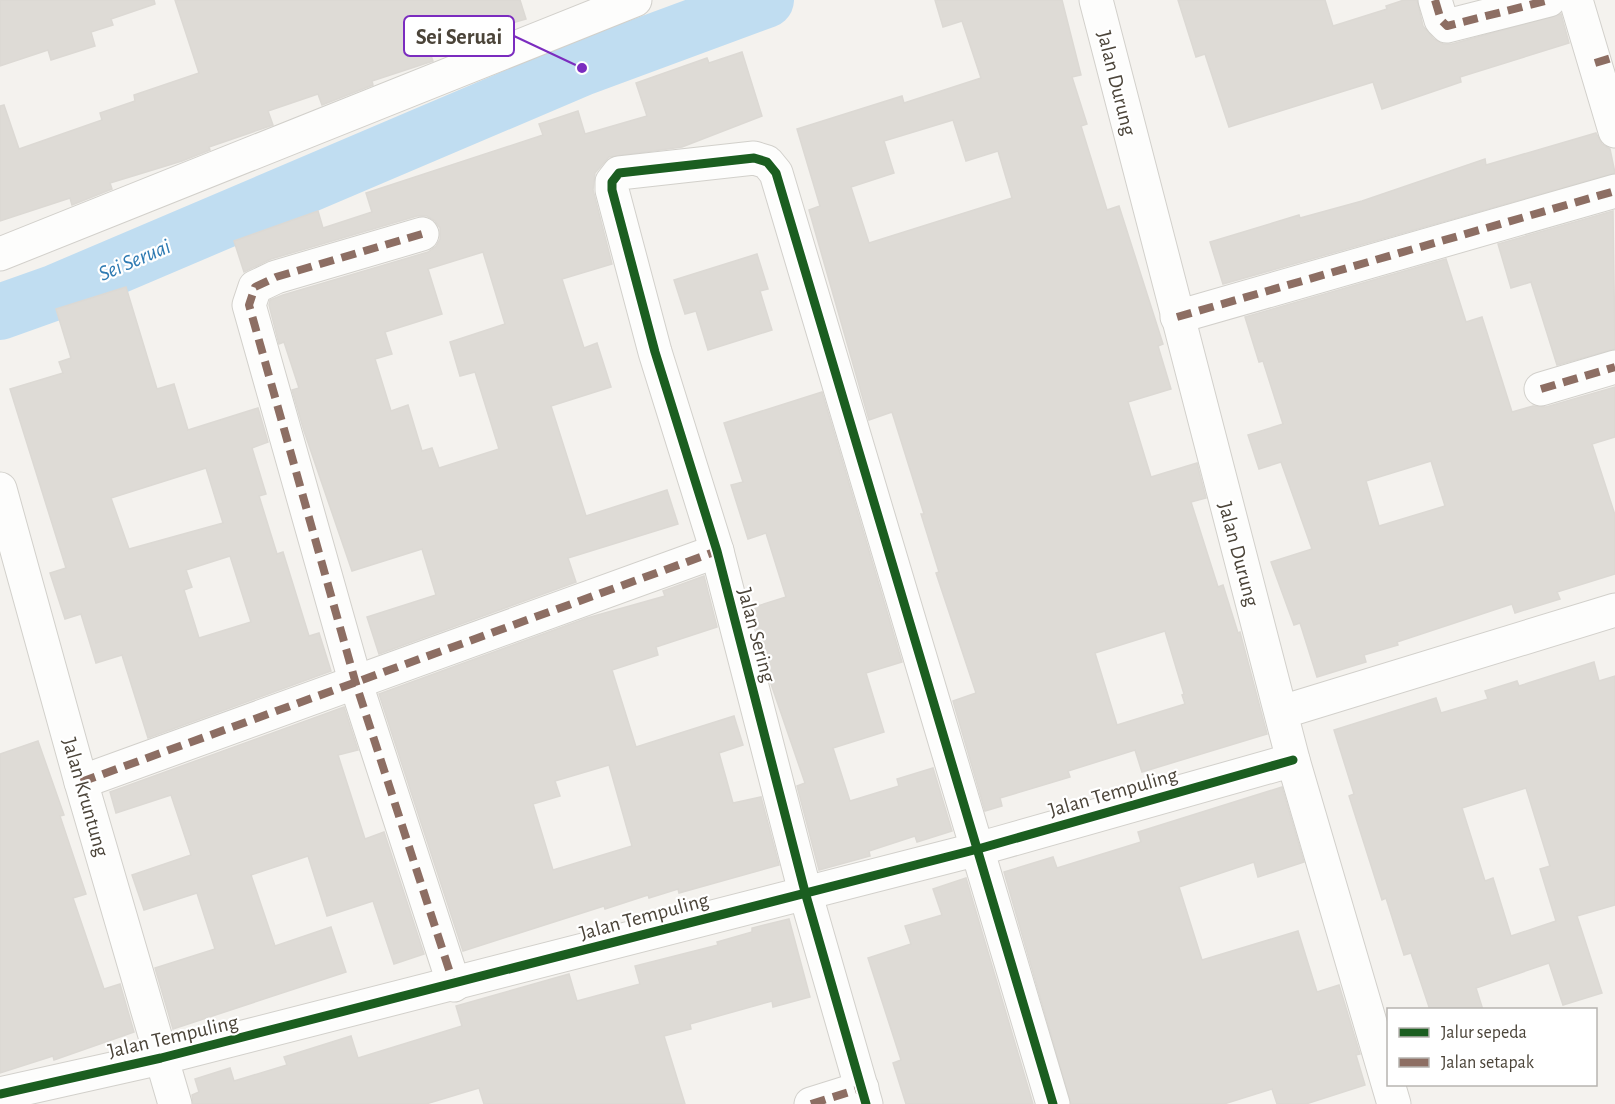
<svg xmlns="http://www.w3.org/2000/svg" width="1615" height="1104" viewBox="0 0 1615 1104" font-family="'Alegreya Sans',sans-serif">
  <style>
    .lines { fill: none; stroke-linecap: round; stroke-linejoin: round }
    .river { stroke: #c0ddf1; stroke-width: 56 }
    .building { fill: #dedbd6; stroke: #dcd9d4; stroke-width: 1.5; fill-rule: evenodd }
    .minor-casing { stroke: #d2d0cb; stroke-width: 35 }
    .tertiary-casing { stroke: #d2d0cb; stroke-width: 35 }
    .minor { stroke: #fdfdfc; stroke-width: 33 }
    .tertiary { stroke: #fdfdfc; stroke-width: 33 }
    .quiet { stroke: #8d6e63; stroke-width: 8; stroke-dasharray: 15 8; stroke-linecap: butt }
    .cycleway-casing { stroke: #fff; stroke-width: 13 }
    .cycleway { stroke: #1b5e20; stroke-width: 9 }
    .labels { text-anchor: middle; stroke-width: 4.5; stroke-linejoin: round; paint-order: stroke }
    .street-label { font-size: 21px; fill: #4b4439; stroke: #fff }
    .water-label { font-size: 22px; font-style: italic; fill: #2e7ab2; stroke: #fff }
    .leader { fill: none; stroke: #7b2cbf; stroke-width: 2 }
    .callout-dot { fill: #7b2cbf; stroke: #fff; stroke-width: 2 }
    .callout { fill: #fff; stroke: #7b2cbf; stroke-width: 2 }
    .callout-label { font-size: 22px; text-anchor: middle; font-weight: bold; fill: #4b4439 }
  </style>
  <rect width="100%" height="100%" fill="#f4f2ee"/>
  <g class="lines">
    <polyline class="river" points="0,312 56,292 582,68 766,0"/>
  </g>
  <g class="building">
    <polygon points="0,0 154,0 155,4 111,19 113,25 91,32 95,46 51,60 48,50 0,66"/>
    <polygon points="175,0 520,0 526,19 428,48 433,61 372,81 373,85 322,105 318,94 268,111 273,125 209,147 210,150 182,161 110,183 112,189 72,205 70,198 0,221 0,106 4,105 19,149 102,120 100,113 135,101 134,95 199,73"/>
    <path d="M935 0H1062L1081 75 1072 77 1087 124 1081 126 1107 210 1119 206 1163 344 1158 346 1171 389 1128 402 1151 477 1197 463 1206 498 1191 502 1218 587 1223 585 1238 633 1240 632 1267 734 1142 772 1135 750 1068 771 1070 777 1000 798 1002 806 985 811 953 701 976 693 936 573 939 572 921 514H924L892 412 869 420 809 210 820 206 797 129 902 96 904 103 981 78 962 21 943 27ZM953 120 966 161 998 151 1012 198 869 243 851 187 894 173 884 141ZM1165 631 1184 694 1182 695 1185 704 1117 725 1095 653Z"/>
    <polygon points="1178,0 1325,0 1333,26 1387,9 1386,6 1404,0 1417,0 1423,26 1434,39 1443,44 1452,44 1561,14 1569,43 1460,77 1461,82 1382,109 1373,82 1229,127 1205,54 1196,57"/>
    <path d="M742 52 762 116 682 147 609 157 595 173 593 190 612 264 562 279 584 348 597 343 611 387 551 406 586 516 667 490 678 524 568 558 576 582 379 654 367 617 436 595 422 549 352 571 304 431 292 390 299 388 284 342 279 344 269 305 270 300 283 295 428 252 436 246 440 239V228L435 221 427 216H417L271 259 244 272 234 241 318 211 323 228 372 212 366 193 543 135 539 124 578 111 585 134 647 116 636 83 707 58 709 63ZM483 252 505 324 450 342 460 376 475 372 499 449 439 468 432 448 422 451 408 405 391 411 375 359 392 354 385 332 442 314 428 269Z"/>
    <polygon points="1596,133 1602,144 1610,149 1615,173 1223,284 1210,242 1299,215 1300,218 1362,201 1485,159 1486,165"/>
    <polygon points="1613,211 1615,349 1557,365 1531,282 1511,288 1498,244"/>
    <polygon points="757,254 768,289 760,291 772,330 708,350 696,311 685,314 674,280"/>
    <path d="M1446 259 1466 322 1482 317 1512 412 1533 406 1546 407 1615 387V437L1592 444 1615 515V574L1557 592 1560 599 1515 613 1512 604 1397 642 1398 645 1364 655 1366 662 1317 677 1300 623 1294 625 1271 562 1312 549 1281 462 1259 469 1248 435 1283 424 1263 361 1259 362 1245 317ZM1431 461 1445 506 1379 526 1366 481Z"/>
    <path d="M126 287 157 389 174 384 188 430 258 408 268 442 252 448 266 494 259 496 277 554 283 552 309 636 319 633 331 671 148 738 122 655 96 663 81 614 65 619 50 573 66 568 10 389 63 373 59 362 71 358 56 309ZM206 468 223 523 129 549 111 498ZM230 556 251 622 199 638 184 590 192 587 186 570Z"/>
    <polygon points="822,392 902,662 866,673 884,732 833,748 850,801 899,786 897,779 933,768 952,831 917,842 915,836 869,851 870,856 819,870 797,786 805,783 769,678 751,608 786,597 766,533 748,539 731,485 743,482 724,423"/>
    <path d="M704 576 717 627 656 647 658 655 612 670 636 747 734 716 743 745 719 753 733 803 761 797 779 865 679 893 678 889 649 898 648 895 605 909 604 906 463 951 379 694 587 618 665 596 663 591ZM609 765 632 846 553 870 533 804 560 796 555 781Z"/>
    <path d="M1594 662 1599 681 1615 676V905L1577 916 1602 993 1563 1005 1549 963 1476 988 1483 1010H1430L1411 953 1404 955 1386 898 1382 900 1349 796 1354 794 1334 730 1436 698 1441 713 1488 699 1485 691 1517 681 1519 686ZM1526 788 1550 866 1540 869 1556 921 1511 936 1493 878 1485 881 1462 808Z"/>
    <polygon points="344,707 358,750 338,755 365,839 384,832 424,954 394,964 373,901 327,916 308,856 251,875 275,946 331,927 346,972 173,1029 155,968 215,949 197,893 144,910 132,875 191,855 171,795 116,813 110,792"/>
    <polygon points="38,741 64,815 60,816 86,894 73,898 104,989 120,984 134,1032 54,1060 53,1056 0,1073 0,754"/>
    <polygon points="1282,787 1304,862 1258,877 1254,862 1179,887 1202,960 1298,931 1317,992 1339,985 1360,1054 1356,1055 1365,1085 1306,1104 1277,1104 1272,1089 1224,1104 1071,1104 1004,872 1053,857 1057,868 1141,842 1138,832"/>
    <polygon points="966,878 1033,1104 906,1104 893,1063 901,1060 868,958 911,944 905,926 942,915 933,889"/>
    <polygon points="789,919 810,997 773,1007 772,1001 690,1024 691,1029 664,1036 685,1104 484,1104 479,1088 426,1104 193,1104 192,1095 199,1092 195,1079 230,1068 234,1081 287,1065 284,1057 351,1036 358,1058 462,1026 456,1006 569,974 577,1001 640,984 635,966 718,945 717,942 752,932 752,928"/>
  </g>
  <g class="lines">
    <defs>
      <g id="minor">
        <polyline points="1435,0 1441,20 1447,26 1549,0"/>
        <polyline points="1576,0 1615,131"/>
        <polyline points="422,234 276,277 255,287 249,305 356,684 454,985"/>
        <polyline points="0,254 635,0"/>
        <polyline points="1177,317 1615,191"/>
        <polyline points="1541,389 1615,367"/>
        <polyline points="81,782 717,551"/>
        <polyline points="811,1104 862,1088"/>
        <polyline points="866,1104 805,892 717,551 655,352 612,190 612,182 619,173 754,158 767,162 776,173 1053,1104"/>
      </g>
      <g id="tertiary">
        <polyline points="1096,0 1293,760 1394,1104"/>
        <polyline points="0,489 81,782 175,1104"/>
        <polyline points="1282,712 1615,610"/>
        <polyline points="0,1094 161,1058 978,849 1293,760"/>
      </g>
    </defs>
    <use href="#minor" class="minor-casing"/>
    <use href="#tertiary" class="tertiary-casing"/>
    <use href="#minor" class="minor"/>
    <use href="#tertiary" class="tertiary"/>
    <g class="quiet">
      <polyline points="1435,0 1441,20 1447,26 1549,0"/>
      <polyline points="1595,63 1615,57"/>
      <polyline points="422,234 276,277 255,287 249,305 356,684 454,985"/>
      <polyline points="1177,317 1615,191"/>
      <polyline points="1541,389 1615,367"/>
      <polyline points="81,782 717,551"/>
      <polyline points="811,1104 862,1088"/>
    </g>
    <defs>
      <g id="cycleway">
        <polyline points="0,1094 161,1058 978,849 1293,760"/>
        <polyline points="866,1104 805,892 717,551 655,352 612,190 612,182 619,173 754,158 767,162 776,173 1053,1104"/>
      </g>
    </defs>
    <use href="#cycleway" class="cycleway-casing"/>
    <use href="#cycleway" class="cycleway"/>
  </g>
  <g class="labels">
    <g class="street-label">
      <text transform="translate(1117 83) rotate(76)" y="7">Jalan Durung</text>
      <text transform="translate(1239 554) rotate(75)" y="7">Jalan Durung</text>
      <text transform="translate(757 635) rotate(75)" y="7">Jalan Sering</text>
      <text transform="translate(1113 792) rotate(-16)" y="7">Jalan Tempuling</text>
      <text transform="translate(86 797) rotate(74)" y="7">Jalan Kruntung</text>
      <text transform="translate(644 916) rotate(-15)" y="7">Jalan Tempuling</text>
      <text transform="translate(173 1036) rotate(-13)" y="7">Jalan Tempuling</text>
    </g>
    <g class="water-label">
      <text transform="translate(134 259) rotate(-23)" y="8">Sei Seruai</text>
    </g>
  </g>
  <path class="leader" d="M582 68L514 36"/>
  <circle class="callout-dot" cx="582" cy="68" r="6"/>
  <rect class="callout" x="404" y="16" width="110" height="40" rx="6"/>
  <g class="callout-label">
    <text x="459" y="44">Sei Seruai</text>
  </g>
  <rect x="1387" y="1008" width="210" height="78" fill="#ffffff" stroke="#b7b4b0" stroke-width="1.5"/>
  <rect x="1399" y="1028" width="30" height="9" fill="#1b5e20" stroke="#b7b4b0" stroke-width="1.5"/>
  <text x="1441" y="1038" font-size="18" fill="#4b4439">Jalur sepeda</text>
  <rect x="1399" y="1058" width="30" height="9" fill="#8d6e63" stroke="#b7b4b0" stroke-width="1.5"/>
  <text x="1441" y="1068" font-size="18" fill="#4b4439">Jalan setapak</text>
</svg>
